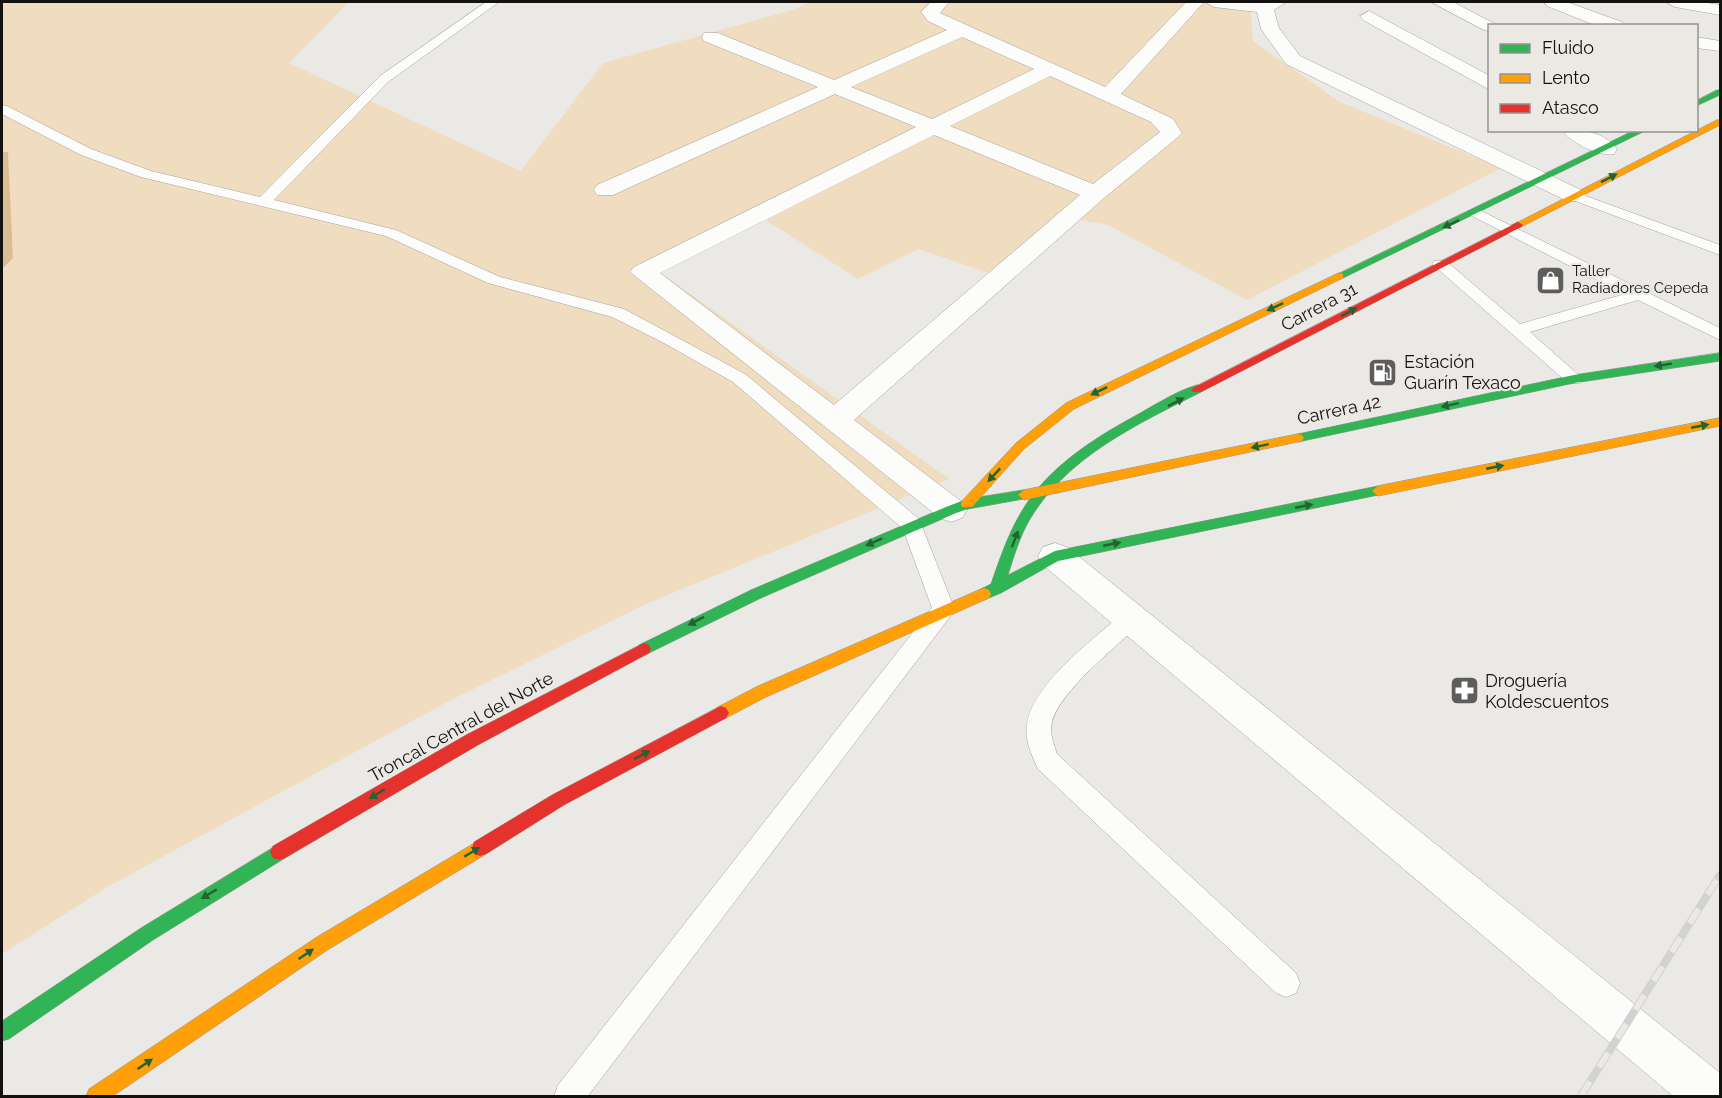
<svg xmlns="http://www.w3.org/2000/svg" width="1722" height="1098" viewBox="0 0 1722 1098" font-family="Raleway,sans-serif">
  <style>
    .green { fill: #f0dcbf }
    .forest { fill: #dabd92 }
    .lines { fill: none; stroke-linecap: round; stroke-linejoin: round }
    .lane-casing { stroke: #a4a2a0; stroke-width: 1 }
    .street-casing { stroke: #a4a2a0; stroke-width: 1 }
    .fast-casing { stroke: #a0988a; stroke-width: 1 }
    .slow-casing { stroke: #a0988a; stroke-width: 1 }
    .jam-casing { stroke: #a0988a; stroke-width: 1 }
    .lane { fill: #fcfcfb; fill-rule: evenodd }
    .street { fill: #fcfcfb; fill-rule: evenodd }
    .fast { fill: #30b455; fill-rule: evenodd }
    .slow { fill: #ff9f0a; fill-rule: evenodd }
    .jam { fill: #e5322d; fill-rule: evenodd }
    .rail-casing { stroke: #d2d2d2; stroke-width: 8 }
    .rail { stroke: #ece9e5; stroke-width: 6; stroke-dasharray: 17; stroke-linecap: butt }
    .oneway { fill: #226332 }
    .labels { text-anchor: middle; stroke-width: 4.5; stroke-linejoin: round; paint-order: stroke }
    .far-poi-label { font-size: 15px; fill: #131210; stroke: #ece9e5; text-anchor: start }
    .street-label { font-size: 18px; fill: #131210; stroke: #ece9e5 }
    .poi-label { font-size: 18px; fill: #131210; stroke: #ece9e5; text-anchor: start }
  </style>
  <rect width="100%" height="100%" fill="#ebe9e6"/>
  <polygon class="green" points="2,2 349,2 289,63 521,171 603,63 792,10 811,2 1250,2 1253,41 1340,102 1501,168 1247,300 1108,225 1070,218 998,276 918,249 858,279 764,219 657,270 949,479 646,604 449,701 109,886 2,954 2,269 13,257 8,152 2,152"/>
  <polygon class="forest" points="2,152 8,152 13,258 2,269"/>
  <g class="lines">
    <defs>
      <g id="lane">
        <polygon points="486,2 499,2 388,82 274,200 396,230 500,277 624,309 745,374 919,519 955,610 588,1096 554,1096 558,1085 932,608 903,529 733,382 664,343 612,317 488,283 386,236 141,177 81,155 2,114 2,105 7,106 91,149 151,171 260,197 380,76"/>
        <polygon points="1575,192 1720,245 1720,255 1570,199 1568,196"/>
        <polygon points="1475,208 1720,328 1720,340 1638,300 1530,332 1583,379 1580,383 1568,383 1432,264 1434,261 1446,261 1520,324 1625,294 1470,215 1468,212"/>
        <path d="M1131 610 1139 613 1142 619 1139 625C1116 647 1059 692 1052 722 1049 732 1054 744 1057 754L1296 973 1300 983 1296 993 1286 997 1276 993 1038 769C1032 756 1024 739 1027 724 1034 682 1093 640 1123 613Z"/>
      </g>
      <g id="street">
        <path d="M931 2H949L940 13 1105 87 1186 2H1204L1121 94 1173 119 1182 133 1178 137 1104 198 854 420 962 502 967 510 962 518 951 522 940 518 630 272 634 267 916 127 835 94 613 195H597L594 190 597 185 818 87 704 41 702 37 704 33H718L834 80 947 30 928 21 921 12ZM962 37 1034 69 932 119 851 87ZM1050 76 1151 122 1160 132 1093 184 950 126ZM934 135 1080 195 834 405 660 273Z"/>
        <polygon points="1205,2 1286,2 1274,10 1279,28 1300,56 1583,191 1586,196 1583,201 1567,201 1286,64 1261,29 1257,12 1214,7"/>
        <polygon points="1431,2 1453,2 1499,26 1490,26 1490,31 1484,30"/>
        <polygon points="1544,2 1567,2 1622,22 1625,26 1597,26 1547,6"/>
        <polygon points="1666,2 1702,2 1720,5 1720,15 1675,7"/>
        <polygon points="1369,11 1490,76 1490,90 1363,20 1360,16"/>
        <polygon points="1696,37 1720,41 1720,51 1696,48"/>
        <path d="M1562 130C1581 130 1604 131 1617 149L1614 154C1599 157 1571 143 1562 130Z"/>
        <polygon points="1055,543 1067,547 1720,1073 1720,1096 1673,1096 1043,565 1038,556 1043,547"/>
      </g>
      <g id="fast">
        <polygon points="1717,90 1720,90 1720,95 1696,106 1696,101"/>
        <polygon points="1635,130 1647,130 1343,278 1339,279 1334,276"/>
        <polygon points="1720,353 1720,361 1574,383 1298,442 1292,438 1298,434 1574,375"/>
        <path d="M1197 385 1201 386 1203 389 1201 392C1138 424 1068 456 1030 519 1020 536 1014 556 1008 575L1055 551 1378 486 1384 491 1383 494 1058 561 1001 593 984 600 979 598 977 594 979 590 991 584C999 561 1007 537 1019 516 1044 470 1091 440 1135 416 1155 405 1176 391 1197 385Z"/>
        <polygon points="1024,490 1029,492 1030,495 1029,498 968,509 956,513 761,598 649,653 644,655 639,653 637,649 639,645 751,590 946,507 967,499"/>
        <polygon points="279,844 285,846 288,852 285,858 153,940 9,1039 2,1041 2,1021 141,928"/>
      </g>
      <g id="slow">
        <polygon points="1717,120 1720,120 1720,125 1521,227 1513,225"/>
        <polygon points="1339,273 1343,274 1343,278 1074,409 1024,449 972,507 962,507 961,504 962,501 1016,443 1066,403"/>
        <polygon points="1720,418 1720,426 1378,496 1372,491 1378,486"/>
        <polygon points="1298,434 1302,435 1304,438 1302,441 1024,500 1018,495 1024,490"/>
        <polygon points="984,588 989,590 991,594 989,598 766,697 726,718 721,720 716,718 713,713 716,708 756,687"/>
        <polygon points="480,840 486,842 488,848 486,854 329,949 113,1096 86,1096 89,1089 317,937"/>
      </g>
      <g id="jam">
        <polygon points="1518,222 1523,225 1521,227 1201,392 1193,392 1191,389"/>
        <polygon points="644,643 649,645 651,649 649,653 478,745 285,858 279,860 273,858 270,852 273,846 466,735"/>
        <polygon points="721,706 726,708 729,713 726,718 564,805 486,854 480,856 474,854 472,848 474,842 552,795"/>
      </g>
    </defs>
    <use href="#lane" class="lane-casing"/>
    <use href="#street" class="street-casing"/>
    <use href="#fast" class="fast-casing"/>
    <use href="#slow" class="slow-casing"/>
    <use href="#jam" class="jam-casing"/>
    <use href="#lane" class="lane"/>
    <use href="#street" class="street"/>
    <use href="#fast" class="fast"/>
    <use href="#slow" class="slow"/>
    <use href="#jam" class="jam"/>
    <defs>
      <polyline id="rail" points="1581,1096 1720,875"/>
    </defs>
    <use href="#rail" class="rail-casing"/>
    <use href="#rail" class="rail"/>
  </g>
  <defs><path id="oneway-solid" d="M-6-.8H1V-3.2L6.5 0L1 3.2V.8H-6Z" transform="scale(1.5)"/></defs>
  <g class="oneway">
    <use href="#oneway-solid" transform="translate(1609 178) rotate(-27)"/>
    <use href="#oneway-solid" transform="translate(1451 224) rotate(155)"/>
    <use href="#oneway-solid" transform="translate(1275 307) rotate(155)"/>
    <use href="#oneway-solid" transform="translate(1349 312) rotate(-28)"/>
    <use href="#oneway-solid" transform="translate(1663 365) rotate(171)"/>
    <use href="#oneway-solid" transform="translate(1099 391) rotate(154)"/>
    <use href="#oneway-solid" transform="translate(1176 402) rotate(-27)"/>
    <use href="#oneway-solid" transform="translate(1450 405) rotate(168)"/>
    <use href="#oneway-solid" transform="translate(1700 426) rotate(-11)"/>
    <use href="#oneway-solid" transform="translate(1260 446) rotate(168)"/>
    <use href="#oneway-solid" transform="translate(1495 467) rotate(-11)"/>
    <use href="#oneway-solid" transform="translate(994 475) rotate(133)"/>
    <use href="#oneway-solid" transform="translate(1304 506) rotate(-11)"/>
    <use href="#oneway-solid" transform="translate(1015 539) rotate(-69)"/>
    <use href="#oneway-solid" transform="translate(874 542) rotate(156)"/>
    <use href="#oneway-solid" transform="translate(1112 544) rotate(-11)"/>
    <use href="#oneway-solid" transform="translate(696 621) rotate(153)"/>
    <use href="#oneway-solid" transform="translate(642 755) rotate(-28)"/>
    <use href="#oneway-solid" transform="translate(377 794) rotate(149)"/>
    <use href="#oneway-solid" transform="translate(472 852) rotate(-31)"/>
    <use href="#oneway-solid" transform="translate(209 894) rotate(149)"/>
    <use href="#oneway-solid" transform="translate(306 954) rotate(-34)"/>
    <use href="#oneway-solid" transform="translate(145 1064) rotate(-34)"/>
  </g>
  <defs>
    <symbol id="shop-square" viewBox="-11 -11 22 22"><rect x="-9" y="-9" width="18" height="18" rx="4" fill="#5f5d5b" stroke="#ece9e5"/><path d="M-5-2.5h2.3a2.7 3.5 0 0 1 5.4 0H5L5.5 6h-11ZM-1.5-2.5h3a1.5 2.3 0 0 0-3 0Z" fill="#fff"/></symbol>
    <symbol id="fuel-square" viewBox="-11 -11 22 22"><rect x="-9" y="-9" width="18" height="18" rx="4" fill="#5f5d5b" stroke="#ece9e5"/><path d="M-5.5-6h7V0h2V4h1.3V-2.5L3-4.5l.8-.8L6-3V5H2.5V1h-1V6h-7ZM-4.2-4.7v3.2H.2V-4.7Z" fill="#fff"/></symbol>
    <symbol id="pharmacy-square" viewBox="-11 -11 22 22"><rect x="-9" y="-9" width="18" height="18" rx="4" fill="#5f5d5b" stroke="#ece9e5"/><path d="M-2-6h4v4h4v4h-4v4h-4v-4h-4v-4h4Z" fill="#fff"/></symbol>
  </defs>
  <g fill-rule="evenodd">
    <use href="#shop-square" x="1534" y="264" width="33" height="33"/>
    <use href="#fuel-square" x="1366" y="356" width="33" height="33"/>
    <use href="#pharmacy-square" x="1448" y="674" width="33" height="33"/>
  </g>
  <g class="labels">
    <g class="far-poi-label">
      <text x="1572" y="276">Taller<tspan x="1572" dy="17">Radiadores Cepeda</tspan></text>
    </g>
    <g class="street-label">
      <text transform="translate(1319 307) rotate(-28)" y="6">Carrera 31</text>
      <text transform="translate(1339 410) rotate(-12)" y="6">Carrera 42</text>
      <text transform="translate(461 727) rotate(-29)" y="6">Troncal Central del Norte</text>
    </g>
    <g class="poi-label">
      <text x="1404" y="368">Estación<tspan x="1404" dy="21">Guarín Texaco</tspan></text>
      <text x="1485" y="687">Droguería<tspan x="1485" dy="21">Koldescuentos</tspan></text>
    </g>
  </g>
  <rect width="1722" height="1098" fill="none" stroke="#131210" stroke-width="6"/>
  <rect x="1488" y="24" width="210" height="108" fill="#ece9e5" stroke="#959390" stroke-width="1.5"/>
  <rect x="1500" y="44" width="30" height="9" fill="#30b455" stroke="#959390" stroke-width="1.5"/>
  <text x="1542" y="54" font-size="18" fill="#131210">Fluido</text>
  <rect x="1500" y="74" width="30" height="9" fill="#ff9f0a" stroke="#959390" stroke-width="1.5"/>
  <text x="1542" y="84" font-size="18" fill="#131210">Lento</text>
  <rect x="1500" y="104" width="30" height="9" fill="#e5322d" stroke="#959390" stroke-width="1.5"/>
  <text x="1542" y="114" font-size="18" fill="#131210">Atasco</text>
</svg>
